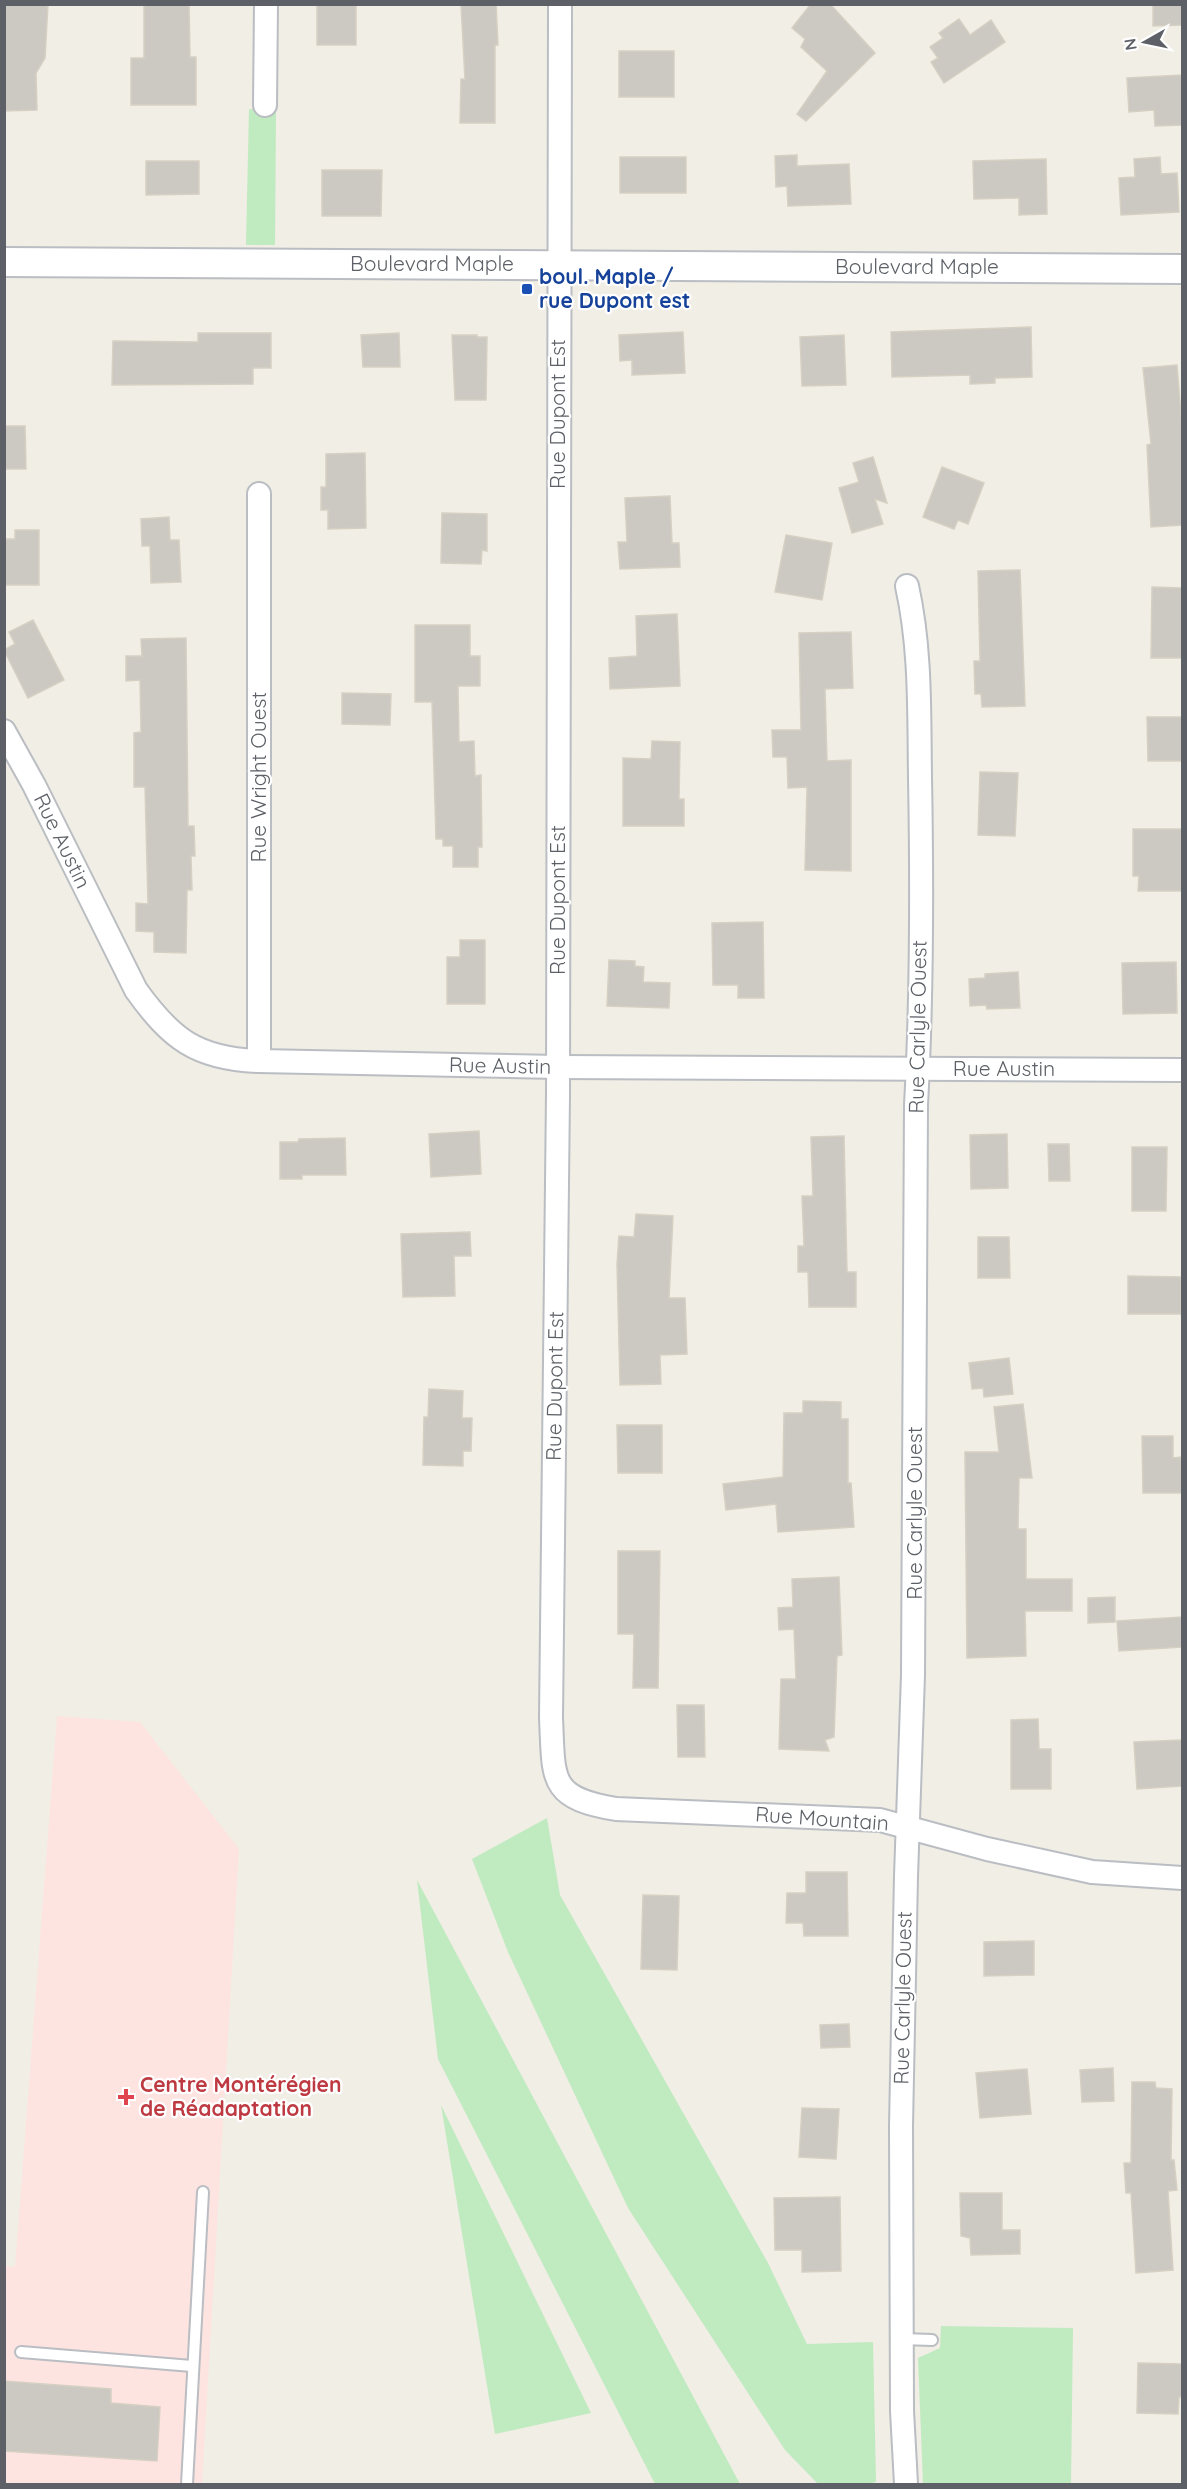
<svg xmlns="http://www.w3.org/2000/svg" width="1187" height="2489" viewBox="0 0 1187 2489" font-family="Quicksand,sans-serif">
  <style>
    .medical { fill: #fee4e1 }
    .green { fill: #c0eac0 }
    .building { fill: #ccc8c2; stroke: #d6d0c3; stroke-width: 1.5 }
    .lines { fill: none; stroke-linecap: round; stroke-linejoin: round }
    .service-casing { stroke: #babdc2; stroke-width: 14 }
    .minor-casing { stroke: #babdc2; stroke-width: 26 }
    .tertiary-casing { stroke: #babdc2; stroke-width: 32 }
    .service { stroke: #fff; stroke-width: 10 }
    .minor { stroke: #fff; stroke-width: 22 }
    .tertiary { stroke: #fff; stroke-width: 28 }
    .transit-dot { fill: #1a4fb4; stroke: #fff; stroke-width: 2 }
    .health-dot { fill: #e0444e; stroke: #fff; stroke-width: 2 }
    .labels { text-anchor: middle; stroke-width: 4.5; stroke-linejoin: round; paint-order: stroke }
    .street-label { font-size: 21px; fill: #5d6167; stroke: #fff }
    .transit-label { font-size: 21px; font-weight: bold; fill: #164399; stroke: #fff; text-anchor: start }
    .health-label { font-size: 21px; font-weight: bold; fill: #be3a42; stroke: #fff; text-anchor: start }
  </style>
  <rect width="100%" height="100%" fill="#f0eee5"/>
  <polygon class="medical" points="57,1716 140,1722 239,1849 202,2484 5,2484 4,2266 15,2267"/>
  <g class="green">
    <polygon points="249,109 276,110 275,245 246,245"/>
    <polygon points="547,1818 560,1895 768,2263 807,2344 873,2342 876,2482 867,2484 818,2484 785,2450 628,2208 508,1952 472,1859"/>
    <polygon points="417,1880 740,2484 655,2484 438,2059"/>
    <polygon points="441,2105 591,2413 495,2434"/>
    <polygon points="941,2326 1073,2328 1071,2484 923,2484 918,2358 940,2348"/>
  </g>
  <g class="building">
    <polygon points="4,4 48,4 45,58 36,73 37,110 4,111"/>
    <polygon points="144,4 189,4 190,57 196,57 196,105 131,105 131,58 144,58"/>
    <rect x="317" y="4" width="39" height="41"/>
    <polygon points="461,4 496,4 498,45 495,45 495,123 460,123 461,79 465,79"/>
    <polygon points="811,4 830,4 875,53 806,121 797,114 827,71 801,47 805,39 792,28"/>
    <polygon points="1153,4 1182,4 1182,25 1153,26"/>
    <polygon points="959,19 970,35 991,20 1005,42 944,83 931,62 938,58 930,47 943,38 939,33"/>
    <rect x="619" y="51" width="55" height="46"/>
    <polygon points="1182,75 1182,125 1155,126 1154,110 1129,112 1127,78"/>
    <polygon points="797,155 797,166 849,164 851,204 788,206 787,186 776,187 775,156"/>
    <rect x="620" y="157" width="66" height="36"/>
    <polygon points="1160,157 1161,174 1177,173 1179,212 1121,215 1119,178 1135,177 1134,159"/>
    <polygon points="1046,159 1047,214 1019,215 1019,198 974,199 973,161"/>
    <polygon points="146,161 199,161 199,194 146,195"/>
    <polygon points="322,170 382,170 381,216 322,216"/>
    <polygon points="1031,327 1032,377 995,378 995,383 970,384 970,375 892,377 891,332"/>
    <polygon points="683,332 685,373 632,375 632,360 620,361 619,335"/>
    <polygon points="198,333 271,333 271,368 253,368 253,384 112,385 113,341 198,342"/>
    <polygon points="399,333 400,367 363,367 361,335"/>
    <polygon points="452,335 477,335 477,337 487,337 486,400 455,400"/>
    <polygon points="844,335 846,385 802,386 800,337"/>
    <polygon points="1177,365 1182,427 1182,525 1151,527 1147,445 1151,444 1143,368"/>
    <polygon points="4,426 25,426 26,469 4,469"/>
    <polygon points="365,453 366,528 328,529 328,510 321,510 321,487 326,487 326,454"/>
    <polygon points="873,457 887,503 875,499 883,524 852,533 839,488 859,482 853,463"/>
    <polygon points="942,467 984,483 968,524 958,520 954,529 923,517"/>
    <polygon points="670,496 672,543 679,543 680,567 620,569 618,542 627,542 625,498"/>
    <polygon points="442,513 487,514 487,551 482,550 481,564 441,563"/>
    <polygon points="169,517 170,540 179,540 181,582 151,583 150,546 142,546 141,519"/>
    <polygon points="15,530 39,530 39,585 4,585 4,539 15,539"/>
    <polygon points="786,535 832,543 822,600 775,592"/>
    <polygon points="1020,570 1025,706 982,707 981,694 975,694 974,661 980,661 978,571"/>
    <polygon points="1152,587 1182,588 1182,658 1151,658"/>
    <polygon points="677,614 680,686 610,689 609,658 637,656 636,616"/>
    <polygon points="33,620 64,680 28,698 4,650 15,644 9,632"/>
    <polygon points="415,625 470,625 470,656 480,656 480,686 458,686 459,742 474,741 475,776 481,775 482,847 478,847 478,867 453,867 453,846 443,846 443,839 436,839 432,702 415,702"/>
    <polygon points="851,632 853,688 825,689 827,761 851,760 851,871 805,870 807,787 788,788 787,757 773,757 772,730 801,730 799,633"/>
    <polygon points="186,638 188,826 194,826 195,856 191,856 192,890 187,890 186,953 154,952 154,932 136,931 136,903 148,904 145,787 134,787 134,733 141,732 140,680 126,681 126,656 142,656 141,639"/>
    <polygon points="342,693 391,694 390,725 342,724"/>
    <polygon points="1147,717 1182,717 1182,761 1148,761"/>
    <polygon points="652,741 680,742 679,799 684,799 684,826 623,826 623,758 651,759"/>
    <polygon points="980,772 1018,773 1015,836 978,835"/>
    <polygon points="1133,829 1182,829 1182,891 1138,891 1139,876 1133,876"/>
    <polygon points="763,922 764,998 738,998 738,985 713,985 712,923"/>
    <polygon points="460,940 485,940 485,1004 447,1004 447,957 460,957"/>
    <polygon points="609,960 635,961 635,966 644,967 643,982 670,983 669,1008 607,1006"/>
    <polygon points="1176,962 1177,1013 1123,1014 1122,963"/>
    <polygon points="1018,972 1020,1008 987,1009 986,1005 970,1006 969,979 985,978 985,974"/>
    <polygon points="479,1131 481,1174 431,1177 429,1134"/>
    <polygon points="1007,1134 1008,1188 971,1189 970,1135"/>
    <polygon points="844,1136 847,1272 856,1272 856,1307 809,1307 808,1272 798,1272 798,1246 804,1246 802,1196 813,1196 811,1137"/>
    <polygon points="345,1138 346,1175 302,1175 302,1179 280,1179 280,1142 298,1142 299,1139"/>
    <polygon points="1048,1144 1069,1144 1070,1181 1049,1181"/>
    <polygon points="1132,1147 1167,1147 1166,1211 1132,1211"/>
    <polygon points="636,1214 673,1216 669,1298 685,1298 687,1354 660,1355 661,1384 620,1385 617,1264 619,1236 634,1237"/>
    <polygon points="470,1232 471,1256 454,1256 455,1296 403,1297 401,1234"/>
    <polygon points="978,1237 1009,1237 1010,1278 978,1278"/>
    <polygon points="1128,1276 1181,1277 1181,1314 1128,1314"/>
    <polygon points="1009,1358 1013,1394 984,1397 983,1388 972,1389 969,1363"/>
    <polygon points="429,1389 463,1391 462,1418 472,1418 471,1451 463,1451 463,1466 423,1465 424,1417 428,1417"/>
    <polygon points="803,1401 841,1402 841,1419 848,1419 848,1483 851,1483 854,1527 778,1532 776,1504 726,1510 723,1484 783,1477 784,1413 803,1413"/>
    <polygon points="1023,1404 1032,1478 1019,1478 1018,1529 1026,1529 1026,1579 1072,1579 1072,1611 1025,1611 1026,1656 967,1658 965,1452 999,1452 994,1407"/>
    <polygon points="617,1425 662,1425 662,1473 618,1473"/>
    <polygon points="1142,1436 1173,1436 1173,1458 1181,1457 1182,1493 1143,1493"/>
    <polygon points="618,1551 660,1551 658,1688 633,1688 634,1634 618,1634"/>
    <polygon points="839,1577 842,1655 837,1656 834,1737 825,1740 829,1751 779,1749 781,1679 796,1679 794,1629 779,1630 778,1608 793,1607 792,1579"/>
    <polygon points="1115,1597 1115,1622 1088,1623 1088,1598"/>
    <polygon points="1182,1617 1182,1647 1119,1651 1117,1621"/>
    <polygon points="677,1705 704,1705 705,1757 678,1757"/>
    <polygon points="1038,1719 1039,1749 1051,1749 1051,1789 1011,1789 1011,1720"/>
    <polygon points="1182,1740 1182,1786 1137,1789 1134,1742"/>
    <polygon points="806,1872 847,1872 848,1936 804,1936 803,1923 786,1923 787,1893 806,1893"/>
    <polygon points="643,1895 679,1896 677,1970 641,1969"/>
    <polygon points="1034,1941 1034,1975 984,1976 984,1942"/>
    <polygon points="849,2024 850,2047 821,2048 820,2025"/>
    <polygon points="1113,2068 1114,2101 1082,2102 1080,2070"/>
    <polygon points="1027,2069 1031,2114 980,2118 976,2073"/>
    <polygon points="1132,2082 1155,2082 1156,2088 1172,2089 1171,2160 1174,2160 1177,2190 1168,2191 1173,2270 1136,2273 1131,2193 1126,2193 1124,2163 1131,2163"/>
    <polygon points="802,2108 839,2109 836,2159 799,2157"/>
    <polygon points="960,2193 1002,2193 1002,2230 1020,2230 1020,2254 971,2255 970,2238 961,2236"/>
    <polygon points="840,2197 841,2271 802,2272 802,2250 775,2250 774,2198"/>
    <polygon points="1138,2363 1182,2364 1182,2397 1179,2397 1178,2414 1137,2413"/>
    <polygon points="4,2381 111,2389 111,2403 160,2407 157,2461 4,2451"/>
  </g>
  <g class="lines">
    <defs>
      <g id="service">
        <polyline points="902,2339 932,2340"/>
        <polyline points="21,2352 192,2366"/>
        <polyline points="187,2484 203,2192"/>
      </g>
      <g id="minor">
        <path d="M560 4 558 1094 551 1718C554 1779 548 1798 616 1809L880 1820 987 1849 1092 1872 1182 1878"/>
        <polyline points="265,105 266,4"/>
        <path d="M4 731 34 785 136 990C171 1039 197 1059 259 1061L558 1067 1182 1070"/>
        <polyline points="259,1061 259,494"/>
        <path d="M906 2484 902 2411 901 2126 906 1876 913 1675 916 1105C922 996 922 886 920 777 919 713 921 649 907 586"/>
      </g>
      <polyline id="tertiary" points="4,262 1182,269"/>
    </defs>
    <use href="#service" class="service-casing"/>
    <use href="#minor" class="minor-casing"/>
    <use href="#tertiary" class="tertiary-casing"/>
    <use href="#service" class="service"/>
    <use href="#minor" class="minor"/>
    <use href="#tertiary" class="tertiary"/>
  </g>
  <rect class="transit-dot" x="521" y="283" width="12" height="12" rx="3"/>
  <path class="health-dot" d="M123 2088h6v6h6v6h-6v6h-6v-6h-6v-6h6z"/>
  <g class="labels">
    <g class="street-label">
      <text x="432" y="271">Boulevard Maple</text>
      <text x="917" y="274">Boulevard Maple</text>
      <text transform="translate(558 414) rotate(-90)" y="7">Rue Dupont Est</text>
      <text transform="translate(259 777) rotate(-90)" y="7">Rue Wright Ouest</text>
      <text transform="translate(62 841) rotate(64)" y="7">Rue Austin</text>
      <text transform="translate(558 900) rotate(-90)" y="7">Rue Dupont Est</text>
      <text transform="translate(918 1027) rotate(-89)" y="7">Rue Carlyle Ouest</text>
      <text transform="translate(500 1066) rotate(1)" y="7">Rue Austin</text>
      <text x="1004" y="1076">Rue Austin</text>
      <text transform="translate(555 1386) rotate(-89)" y="7">Rue Dupont Est</text>
      <text transform="translate(915 1513) rotate(-90)" y="7">Rue Carlyle Ouest</text>
      <text transform="translate(822 1819) rotate(4)" y="7">Rue Mountain</text>
      <text transform="translate(903 1998) rotate(-89)" y="7">Rue Carlyle Ouest</text>
    </g>
    <g class="transit-label">
      <text x="539" y="284">boul. Maple /<tspan x="539" dy="24">rue Dupont est</tspan></text>
    </g>
    <g class="health-label">
      <text x="140" y="2092">Centre Montérégien<tspan x="140" dy="24">de Réadaptation</tspan></text>
    </g>
  </g>
  <rect width="1187" height="2489" fill="none" stroke="#5d6167" stroke-width="12"/>
  <g transform="translate(1145 42) rotate(261)" stroke="#ffffff" stroke-width="4.5" paint-order="stroke">
  <path d="M0-4.5L10 22L0 15L-10 22Z" fill="#5d6167"/>
  <text y="-9" font-size="16" font-weight="bold" text-anchor="middle" fill="#5d6167">N</text>
  </g>
</svg>
